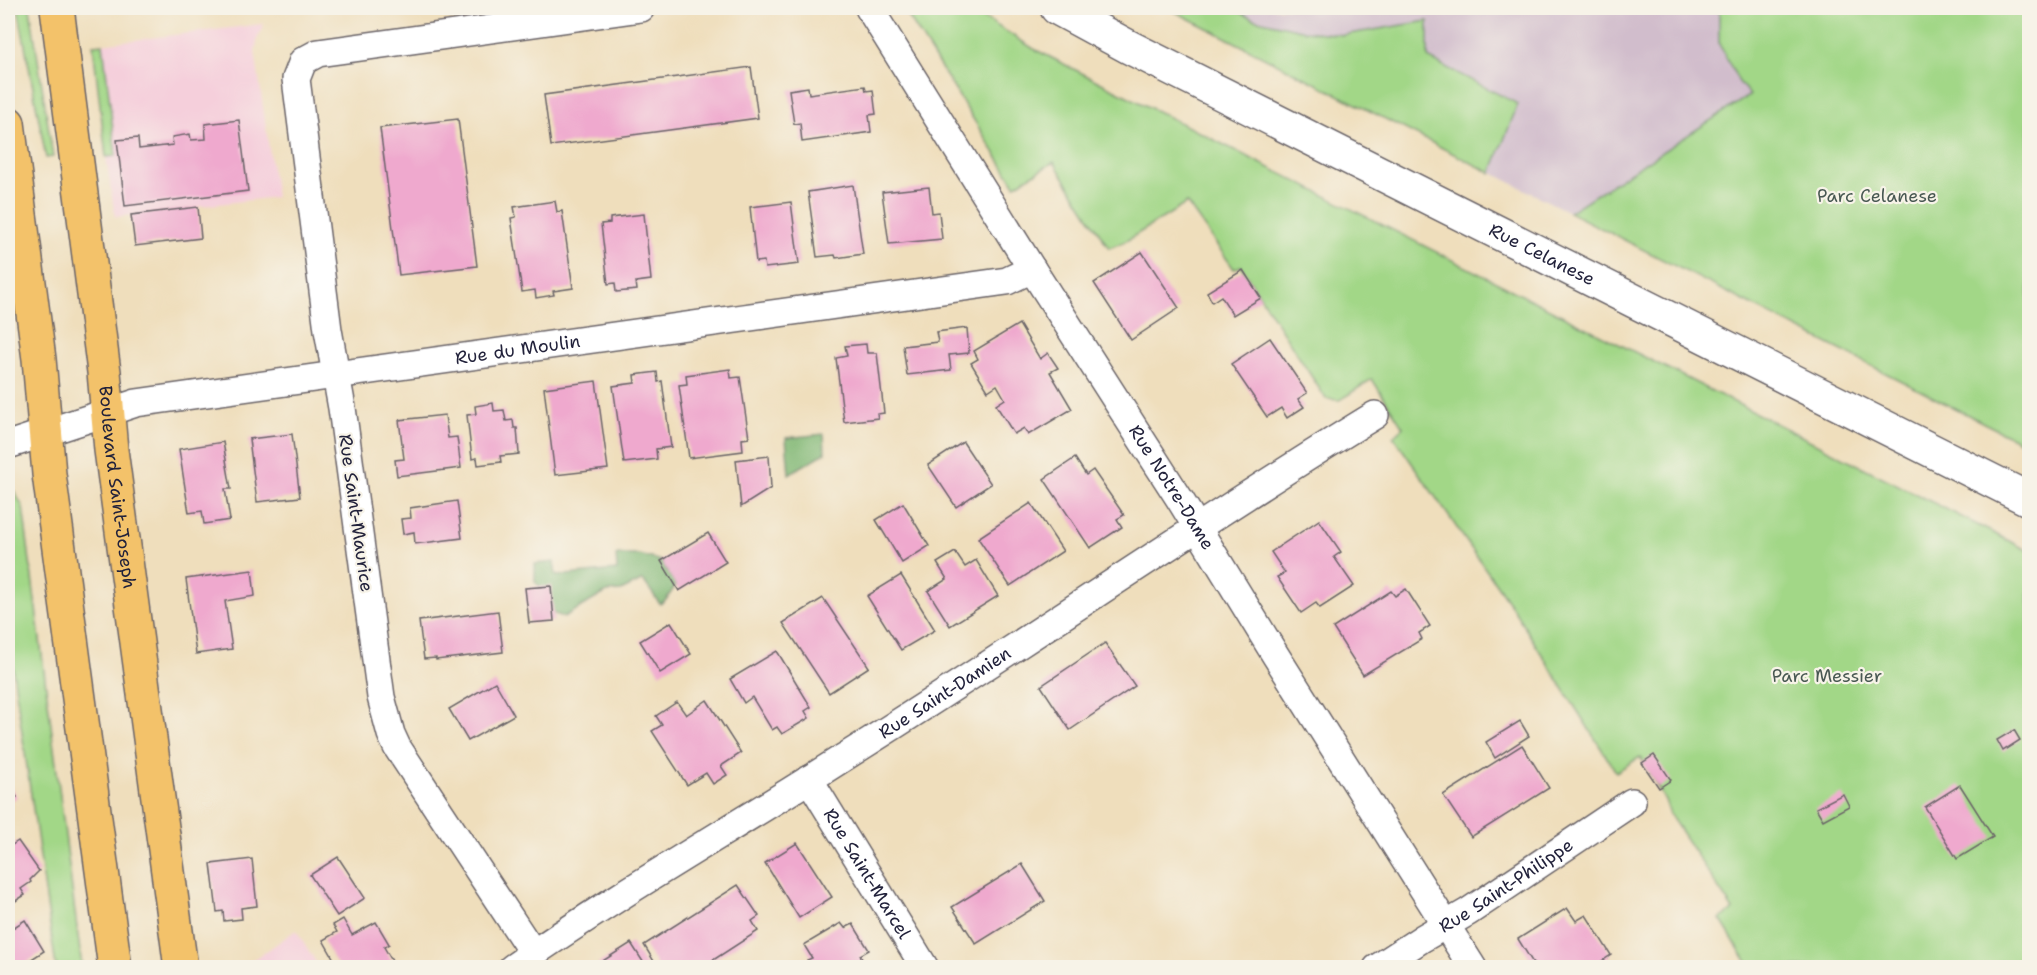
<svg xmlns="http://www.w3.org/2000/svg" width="2037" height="975" viewBox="0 0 2037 975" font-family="'Shantell Sans',sans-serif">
  <rect width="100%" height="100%" fill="#f7f3e8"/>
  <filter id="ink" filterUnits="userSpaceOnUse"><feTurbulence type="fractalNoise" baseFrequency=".0167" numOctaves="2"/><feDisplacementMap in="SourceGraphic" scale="12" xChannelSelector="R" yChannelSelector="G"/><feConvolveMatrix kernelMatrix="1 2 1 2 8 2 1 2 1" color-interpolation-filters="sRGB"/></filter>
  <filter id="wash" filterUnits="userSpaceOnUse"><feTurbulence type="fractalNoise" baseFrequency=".008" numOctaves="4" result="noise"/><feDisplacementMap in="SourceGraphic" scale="24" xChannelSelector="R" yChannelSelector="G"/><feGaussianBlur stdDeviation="1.35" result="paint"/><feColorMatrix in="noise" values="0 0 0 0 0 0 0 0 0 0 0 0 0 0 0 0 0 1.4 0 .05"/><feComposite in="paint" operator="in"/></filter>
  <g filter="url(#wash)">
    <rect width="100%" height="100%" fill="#efdebc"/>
    <g fill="#f5cfdb">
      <path d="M263 24V29L258 37 255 51 276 197 115 217 106 157 93 45Z"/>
      <path d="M296 930 319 967H241L268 950Z"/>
    </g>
    <path fill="#d1bdcc" d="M1168 8H1886L1569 212Z"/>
    <g fill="#a2d787" stroke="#627c61" stroke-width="1.5">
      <path d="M18 8H30L53 157 46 158Z"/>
      <path d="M903 8H969L1034 49 2029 551V967H1750L1720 919 1733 910 1670 815 1665 800 1640 757 1616 772 1510 604 1393 436 1403 427 1372 379 1340 400 1326 399 1243 270 1241 266 1234 269 1187 203 1126 241 1109 248 1054 162 1015 185Z"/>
      <path d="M1168 8H1231L1254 19 1305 31 1343 35 1428 21V58L1518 104 1491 173Z"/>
      <path d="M1719 8H2029V446L1569 212 1750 95 1739 82 1719 44Z"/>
      <path d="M103 44 116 156 106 157 93 45Z"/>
      <path d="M8 488 14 491 23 507 82 967H56L8 636Z"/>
    </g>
    <g fill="#81b874" stroke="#526d58" stroke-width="1.5">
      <path d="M824 434 825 453 789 474 786 438Z"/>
      <path d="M616 555H640L661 561 676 585 666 600 660 604 643 580 621 591 607 592 564 617 551 613 542 588 535 582V564L554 562 556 576 617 570Z"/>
    </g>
    <g id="blocks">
      <g fill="#efa9ce">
        <path d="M751 67 758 118 551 146 544 95Z"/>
        <path d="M865 86 866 91 873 90 875 107 876 114 869 115 871 132 802 142 800 123 794 124 789 90 808 87 809 94Z"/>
        <path d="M458 119 477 266 399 275 380 128Z"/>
        <path d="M239 120 248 191 125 206 117 140 138 138 139 149 173 145 172 137 190 134 191 140 206 139 205 124Z"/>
        <path d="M853 185 863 254 836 258 835 255 817 257 808 192Z"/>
        <path d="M929 187 932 213 939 212 942 239 889 244 882 192Z"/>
        <path d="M555 201 557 212 562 211 573 288 553 291 554 295 536 298 535 290 522 292 511 218 516 217 514 207Z"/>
        <path d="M791 202 799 264 765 268 764 261 756 262 750 207Z"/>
        <path d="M198 207 201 238 135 246 131 215Z"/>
        <path d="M644 214 651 280 636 282 637 290 616 292 615 283 608 284 601 224 610 223V218Z"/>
        <path d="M1142 252 1179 308 1131 340 1094 283Z"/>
        <path d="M1243 270 1261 298 1233 315 1221 296 1212 302 1207 292Z"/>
        <path d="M1019 324 1040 359 1048 353 1058 368 1050 372 1072 409 1028 435 1024 428 1014 434 996 405 1005 399 997 385 988 391 971 363 978 359 974 351Z"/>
        <path d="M967 328 969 353 949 355 951 370 907 375 903 346 938 342 936 332Z"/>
        <path d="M1270 338 1307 393 1298 399 1304 407 1287 418 1281 408 1267 417 1231 364Z"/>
        <path d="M866 344 867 353H877L884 413 877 414 878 418 844 422 836 358 847 356 845 346Z"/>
        <path d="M730 369 731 378 740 377 749 438 742 439 743 451 689 458 679 385 687 384 686 375Z"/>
        <path d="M657 372 658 382 662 381 671 447 656 449 657 459 624 463 613 386 635 383 634 375Z"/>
        <path d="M596 381 608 469 555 475 544 388Z"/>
        <path d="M493 403 494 411 504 410 506 421 513 420 514 428H517L519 454 500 456 501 462 478 465 477 458 472 459 467 415 476 414 475 406Z"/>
        <path d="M445 415 448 438 457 437 461 468 397 476 395 460 404 459 399 420Z"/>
        <path d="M292 434 300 497 257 502 249 439Z"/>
        <path d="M223 442 231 489H225L230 520 204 524 202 511 189 513 179 449Z"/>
        <path d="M963 442 991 484 956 507 928 465Z"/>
        <path d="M769 456 771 488 741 507 736 460Z"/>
        <path d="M1075 458 1086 475 1093 470 1124 515 1117 519 1122 527 1090 548 1044 479Z"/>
        <path d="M457 501 462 538 415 544 414 532 403 534 401 519 411 518 410 508Z"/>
        <path d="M903 503 929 546 902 563 876 520Z"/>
        <path d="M1031 503 1063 551 1010 586 978 538Z"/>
        <path d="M1319 520 1341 552 1334 557 1354 586 1320 608 1316 603 1301 613 1277 577 1285 573 1271 552Z"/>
        <path d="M708 533 726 562 679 591 661 561Z"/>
        <path d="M955 552 965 567 976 560 998 596 950 626 928 591 947 579 937 563Z"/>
        <path d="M252 570 255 596 225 601 232 649 196 654 186 579Z"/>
        <path d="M901 575 935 630 901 650 867 596Z"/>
        <path d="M551 586 554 621 529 623 525 588Z"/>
        <path d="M1406 589 1430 626 1419 633 1422 639 1363 675 1333 628 1391 591 1395 596Z"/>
        <path d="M823 598 869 667 829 693 783 623Z"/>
        <path d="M498 611 503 652 436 660V658L424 659 419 621Z"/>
        <path d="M671 622 691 654 660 673 640 641Z"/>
        <path d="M1105 643 1135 686 1070 730 1041 686Z"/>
        <path d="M777 651 811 707 805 711 809 718 782 734 777 727 772 730 752 697 744 703 730 679Z"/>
        <path d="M495 682 514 715 468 741 449 709Z"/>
        <path d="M707 700 741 753 721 766 727 775 713 784 706 773 687 785 652 731 662 725 656 716 677 702 686 715Z"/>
        <path d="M1520 721 1529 736 1495 758 1486 742Z"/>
        <path d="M2014 730 2020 740 2003 751 1997 740Z"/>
        <path d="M1522 745 1549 788 1471 837 1443 795Z"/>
        <path d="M1654 755 1671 780 1659 788 1642 763Z"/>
        <path d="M8 783 17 797 8 803Z"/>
        <path d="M1960 785 1993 837 1957 859 1925 807Z"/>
        <path d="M1843 794 1849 806 1823 820 1816 808Z"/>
        <path d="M18 841 39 871 30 880 31 882 21 889 25 895 9 905 8 902V845L10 843 12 845Z"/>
        <path d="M797 843 832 897 799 918 765 863Z"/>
        <path d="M338 857 365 898 337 916 310 875Z"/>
        <path d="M252 859 257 906 241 908 242 919 224 921 223 911 217 912 211 864Z"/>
        <path d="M1022 864 1045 901 976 944 952 907Z"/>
        <path d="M738 885 759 916 752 921 758 931 701 968H658L644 945Z"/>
        <path d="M1567 908 1576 921 1586 915 1611 955 1602 961 1607 968H1536L1518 939Z"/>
        <path d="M343 919 352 935 376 922 389 944 384 947 396 968H339L323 940 337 932 333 925Z"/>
        <path d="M25 920 44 951 18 968H8V931Z"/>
        <path d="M841 923 845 928 853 924 869 950 860 955 867 968H812L807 960 812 958 804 945Z"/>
        <path d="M631 943 647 968H601L598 964Z"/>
      </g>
    </g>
  </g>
  <g filter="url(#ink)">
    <use href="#blocks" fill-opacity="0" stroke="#6a6468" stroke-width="1.5"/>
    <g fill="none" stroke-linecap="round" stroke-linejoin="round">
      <defs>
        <g id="minor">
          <path id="s1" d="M869 8 1032 269 1179 498 1276 656 1473 968"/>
          <path id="s2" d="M8 445 136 403 1007 281 1032 269"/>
          <path id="s3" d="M809 779 925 968"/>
          <path d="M533 953 397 747 391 734 381 697 342 408 328 330 296 79 303 61 318 53 641 8"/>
          <path id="s4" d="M512 968C618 894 730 830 838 761 1019 648 1193 526 1375 415"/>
          <path id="s5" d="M1377 968 1423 938 1468 912 1632 802"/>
        </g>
        <g id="tertiary">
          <path id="s6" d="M1057 8 1129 47 2030 500"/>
        </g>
        <g id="primary">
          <path id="s7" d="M57 8 104 372 111 450 181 968"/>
          <path d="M8 123 39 359 49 474 115 968"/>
        </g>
      </defs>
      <use href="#minor" stroke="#6a6468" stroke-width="30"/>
      <use href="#tertiary" stroke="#6a6468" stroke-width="36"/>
      <use href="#primary" stroke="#6a6468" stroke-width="36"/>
      <use href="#minor" stroke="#fff" stroke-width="27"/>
      <use href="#tertiary" stroke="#fff" stroke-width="33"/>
      <use href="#primary" stroke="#f3c26a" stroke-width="33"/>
    </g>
  </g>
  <g text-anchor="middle" stroke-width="4.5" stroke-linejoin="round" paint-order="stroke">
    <g font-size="18" fill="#485852" stroke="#f7f3e8">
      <text x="1877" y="202">Parc Celanese</text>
      <text x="1827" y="682">Parc Messier</text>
    </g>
    <g font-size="18" fill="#22223b" stroke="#f7f3e8">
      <text dy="6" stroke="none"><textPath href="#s6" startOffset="544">Rue Celanese</textPath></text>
      <text dy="6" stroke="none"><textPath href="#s2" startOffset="520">Rue du Moulin</textPath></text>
      <text dy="6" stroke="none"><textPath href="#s7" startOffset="483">Boulevard Saint-Joseph</textPath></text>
      <text dy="6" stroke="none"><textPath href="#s1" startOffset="567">Rue Notre-Dame</textPath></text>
      <text transform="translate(356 513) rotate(82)" y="6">Rue Saint-Maurice</text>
      <text dy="6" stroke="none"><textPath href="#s4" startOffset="513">Rue Saint-Damien</textPath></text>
      <text dy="6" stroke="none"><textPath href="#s3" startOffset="111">Rue Saint-Marcel</textPath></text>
      <text dy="6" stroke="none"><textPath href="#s5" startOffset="153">Rue Saint-Philippe</textPath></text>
    </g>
  </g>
  <rect width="2037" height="975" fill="none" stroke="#f7f3e8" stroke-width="30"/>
</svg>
